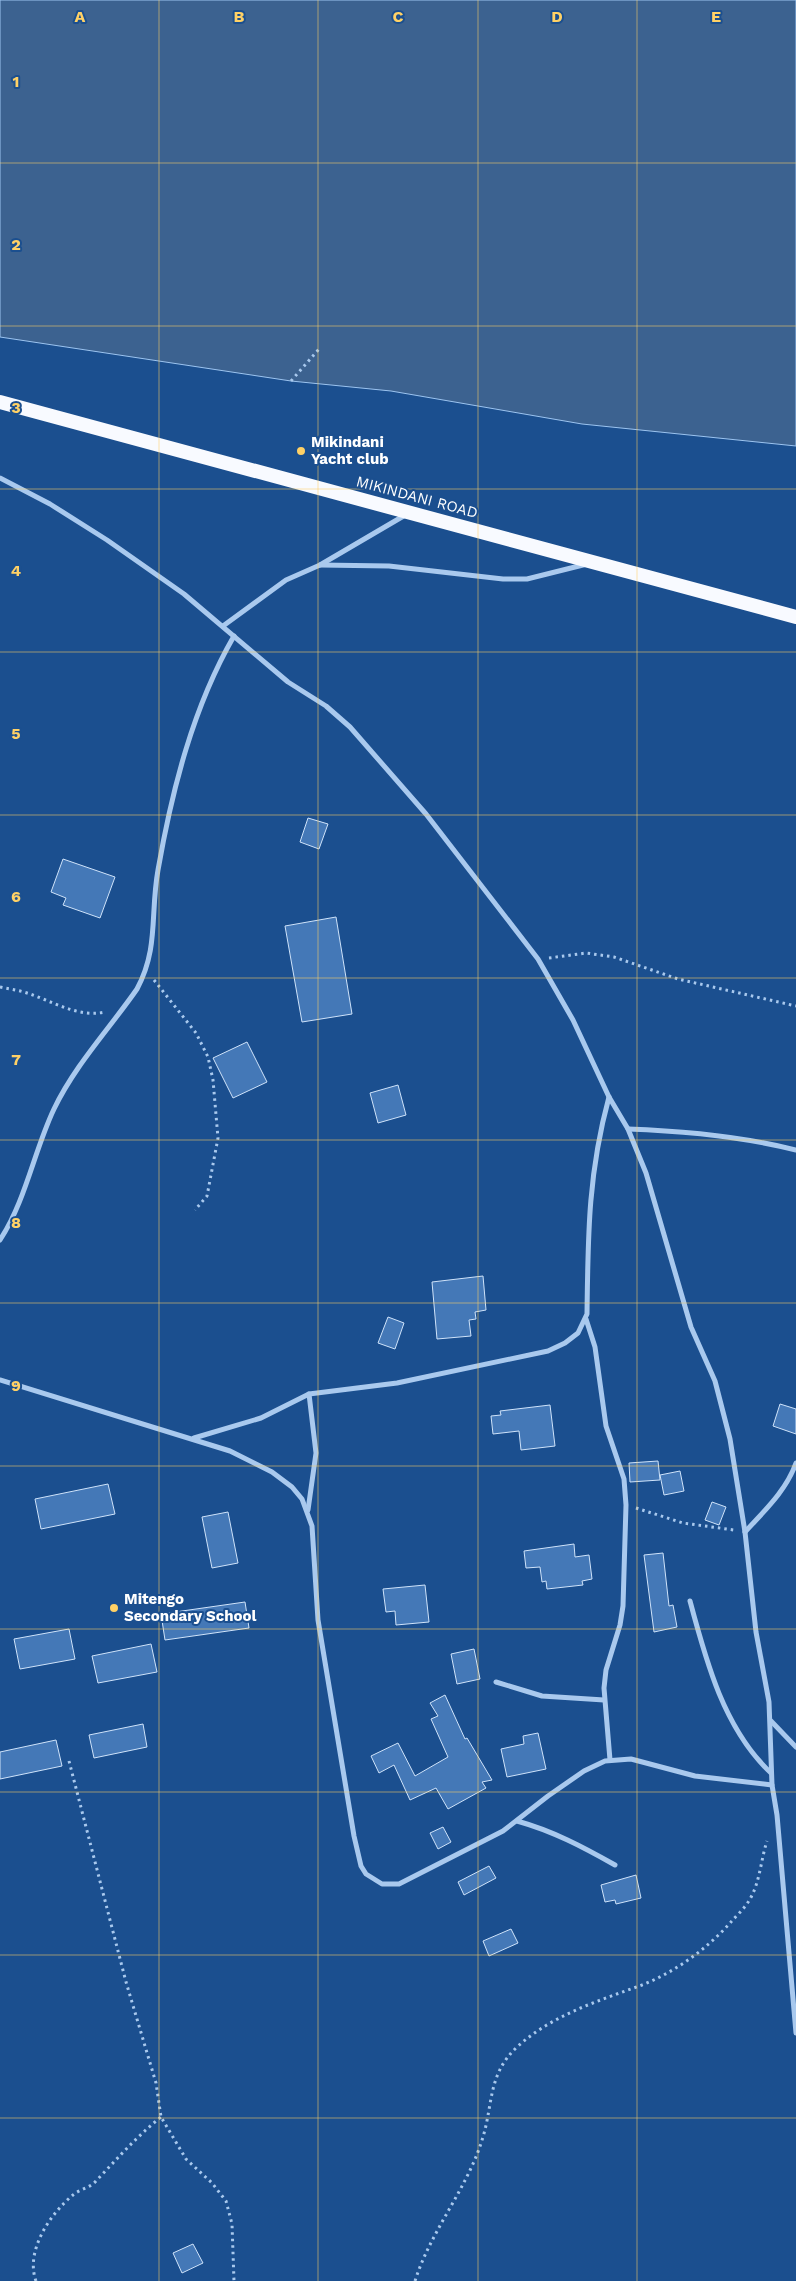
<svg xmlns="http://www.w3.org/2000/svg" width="796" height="2281" viewBox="0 0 796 2281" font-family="'Work Sans',sans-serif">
  <rect width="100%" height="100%" fill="#1b4f8f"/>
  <path fill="#3c6290" stroke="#9cc4f0" d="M0 0H796V446L582 424 391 391 291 381 0 337Z"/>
  <g fill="#4478b7" stroke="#cfe3fa">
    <path d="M308 818 328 824 319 849 300 842Z"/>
    <path d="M63 859 115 877 100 918 63 905 66 898 51 892Z"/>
    <path d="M336 917 352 1014 302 1022 285 926Z"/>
    <path d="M247 1042 267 1082 233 1098 213 1058Z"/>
    <path d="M398 1085 406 1115 378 1123 370 1093Z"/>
    <path d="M483 1276 486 1310 475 1312 476 1319 469 1320 471 1336 437 1339 432 1282Z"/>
    <path d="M388 1317 404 1323 395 1349 378 1343Z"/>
    <path d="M780 1404 796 1409V1434L773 1426Z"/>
    <path d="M550 1405 555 1446 521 1450 519 1431 493 1434 491 1416 501 1415 500 1411Z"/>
    <path d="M658 1461 660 1480 630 1482 629 1463Z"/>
    <path d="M680 1471 684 1491 664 1495 660 1475Z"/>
    <path d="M108 1484 115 1514 41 1529 35 1499Z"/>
    <path d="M712 1502 726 1507 719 1525 705 1520Z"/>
    <path d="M228 1512 238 1563 212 1568 202 1517Z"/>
    <path d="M574 1544 575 1557 589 1555 592 1579 582 1581 583 1585 547 1589 546 1581 542 1582 540 1567 526 1568 524 1551Z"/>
    <path d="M663 1553 669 1606 673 1605 677 1627 654 1632 644 1555Z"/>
    <path d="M425 1585 429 1622 396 1625 395 1611 386 1612 383 1589Z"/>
    <path d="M245 1602 249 1628 165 1640 161 1614Z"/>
    <path d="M69 1629 75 1659 20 1669 14 1639Z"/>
    <path d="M151 1644 157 1672 98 1683 92 1656Z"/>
    <path d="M474 1649 480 1679 457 1684 451 1654Z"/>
    <path d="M445 1695 465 1739 467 1738 492 1780 482 1782 486 1788 448 1809 436 1788 410 1800 394 1765 379 1773 371 1756 398 1743 415 1776 448 1757 431 1719 438 1716 430 1703Z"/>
    <path d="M143 1724 147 1747 94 1758 89 1735Z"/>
    <path d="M538 1733 546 1769 507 1777 501 1749 524 1744 523 1736Z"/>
    <path d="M56 1740 62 1766 0 1779V1752Z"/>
    <path d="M443 1827 451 1842 438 1849 430 1833Z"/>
    <path d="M489 1866 496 1878 464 1895 458 1882Z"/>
    <path d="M636 1875 641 1898 616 1904 615 1900 605 1902 601 1885Z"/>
    <path d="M511 1929 518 1943 489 1956 483 1941Z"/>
    <path d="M193 2244 203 2263 182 2273 173 2253Z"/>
  </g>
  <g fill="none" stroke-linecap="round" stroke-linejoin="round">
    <g stroke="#a9c9ee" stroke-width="3" stroke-dasharray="2.5 4" stroke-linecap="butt">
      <path d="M291 381 319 349"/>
      <path d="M549 958 586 953 614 957 678 979 796 1006"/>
      <path d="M154 980 196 1033 208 1057 213 1080 218 1138 207 1196 195 1210"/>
      <path d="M0 987C9 989 18 990 27 993 52 1001 78 1018 105 1012"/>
      <path d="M636 1508 683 1523 734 1530"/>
      <path d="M69 1761 126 1982 156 2083 161 2117 186 2159 212 2183 226 2201 232 2224 234 2281"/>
      <path d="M36 2281C25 2251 50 2214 73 2195 80 2189 90 2188 96 2181 117 2159 136 2137 161 2117"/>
      <path d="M415 2281C431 2230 468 2188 483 2137 493 2104 488 2074 517 2047 552 2015 598 2001 642 1985 675 1972 707 1949 731 1922 737 1915 745 1908 750 1899 760 1882 761 1859 767 1841"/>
    </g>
    <g stroke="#a9c9ee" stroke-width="5">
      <path d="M0 478 50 504 107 540 184 594 288 682 326 706 350 727 426 814 538 959 573 1020 609 1097 628 1129 646 1173 691 1327 715 1381 730 1439 745 1532 756 1632 769 1702 772 1785 777 1815 796 2033"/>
      <path d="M320 565 389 566 503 579H527L587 564"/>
      <path d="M223 626 286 580 320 565 407 514"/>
      <path d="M628 1129C685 1131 740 1136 796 1150"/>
      <path d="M0 1240C26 1200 34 1151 54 1109 75 1065 110 1028 137 989 159 948 150 914 158 870 172 790 193 707 234 636"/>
      <path d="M586 1319 595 1347 606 1426 624 1479 626 1505 623 1606 620 1625 606 1670 604 1688 610 1760"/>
      <path d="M0 1380 230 1451 272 1472 292 1487 302 1499 312 1526 318 1620 354 1836 361 1866 366 1874 382 1884H399L503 1831 548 1796 584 1771 605 1761 631 1759 695 1776 772 1785"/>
      <path d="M194 1438 261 1418 309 1394 397 1383 548 1351 565 1343 578 1333 587 1314C588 1236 588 1174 609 1097"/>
      <path d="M308 1510 316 1453 309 1394"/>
      <path d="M745 1532C764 1511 786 1491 796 1463"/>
      <path d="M690 1601C706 1661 724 1729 771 1773"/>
      <path d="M496 1682 542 1696 604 1700"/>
      <path d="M771 1721 796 1747"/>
      <path d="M517 1821C553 1831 583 1847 615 1865"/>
    </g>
    <path stroke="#f8faff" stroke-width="14" d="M0 402 796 617"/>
  </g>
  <path fill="none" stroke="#ffd166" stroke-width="1" stroke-opacity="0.55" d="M159 0V2281M318 0V2281M478 0V2281M637 0V2281M0 163H796M0 326H796M0 489H796M0 652H796M0 815H796M0 978H796M0 1140H796M0 1303H796M0 1466H796M0 1629H796M0 1792H796M0 1955H796M0 2118H796"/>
  <g fill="#ffd166" stroke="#1b4f8f" stroke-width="2">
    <circle cx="301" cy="451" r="5"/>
    <circle cx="114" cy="1608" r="5"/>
  </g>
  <g text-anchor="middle" stroke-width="4" stroke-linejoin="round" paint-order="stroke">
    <g font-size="15" font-weight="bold" fill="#fff" stroke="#1b4f8f" text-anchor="start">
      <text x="311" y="447">Mikindani<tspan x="311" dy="17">Yacht club</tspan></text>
      <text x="124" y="1604">Mitengo<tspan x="124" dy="17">Secondary School</tspan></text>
    </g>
    <g font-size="15" fill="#fff" stroke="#1b4f8f">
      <text transform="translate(417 497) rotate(15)" y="5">MIKINDANI ROAD</text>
    </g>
  </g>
  <g font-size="16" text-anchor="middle" font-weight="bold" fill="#ffd166" stroke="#1b4f8f" stroke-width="4" stroke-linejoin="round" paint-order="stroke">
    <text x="80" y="22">A</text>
    <text x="239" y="22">B</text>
    <text x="398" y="22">C</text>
    <text x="557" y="22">D</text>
    <text x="716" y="22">E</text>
    <text x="16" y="87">1</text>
    <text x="16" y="250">2</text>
    <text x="16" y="413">3</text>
    <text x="16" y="576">4</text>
    <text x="16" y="739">5</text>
    <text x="16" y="902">6</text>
    <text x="16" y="1065">7</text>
    <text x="16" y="1228">8</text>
    <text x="16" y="1391">9</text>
  </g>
</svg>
